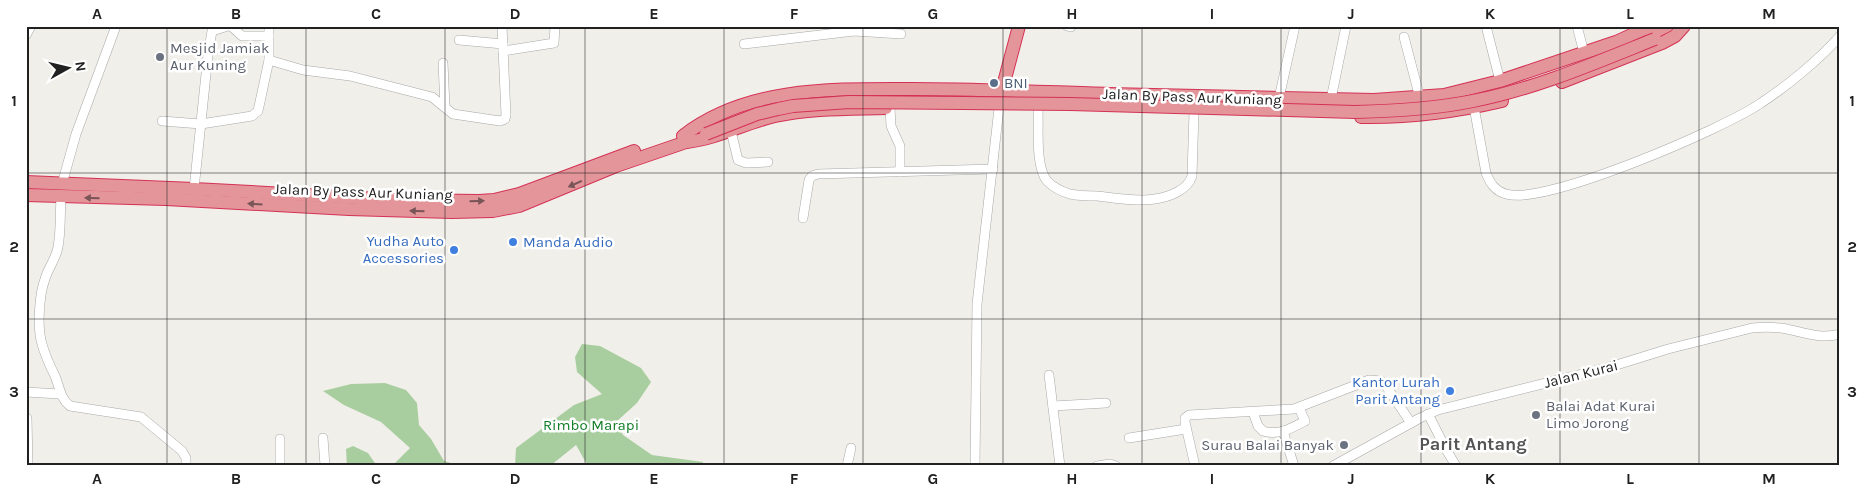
<svg xmlns="http://www.w3.org/2000/svg" width="1866" height="492" viewBox="0 0 1866 492" font-family="Karla,sans-serif">
  <rect width="100%" height="100%" fill="#f1efe9"/>
  <g fill="#a8ce9f">
    <path d="M582 344 600 346 641 368 651 382 637 403 616 422 623 435 652 455 703 462 701 466H588L576 445 550 466H515L516 448 574 405 602 394 577 372 575 357Z"/>
    <path d="M385 383 406 390 417 403 419 425 431 439 444 461 461 466H385L394 464 410 448 381 422 344 405 323 391 351 384Z"/>
    <path d="M353 446 368 453 377 466H347L346 449Z"/>
  </g>
  <g fill="none" stroke-linecap="round" stroke-linejoin="round">
    <defs>
      <g id="minor">
        <path d="M231 26 242 36H269"/>
        <path d="M1067 26 1071 27"/>
        <path d="M1486 26 1500 81"/>
        <path d="M1577 26 1584 53"/>
        <path d="M26 35 31 26"/>
        <path d="M1404 37 1420 98"/>
        <path d="M459 40 503 44"/>
        <path d="M744 44 854 31 901 34"/>
        <path d="M503 51 554 43 555 26"/>
        <path d="M269 60 303 70 350 76 432 97 453 114 500 121 505 119 506 115 502 26"/>
        <path d="M443 63 445 107"/>
        <path d="M1279 98 1295 26"/>
        <path d="M1331 99 1346 26"/>
        <path d="M1474 107 1486 173C1490 183 1495 191 1506 194 1545 206 1725 128 1761 103 1787 86 1820 59 1840 36"/>
        <path d="M890 108 891 126 900 146V172"/>
        <path d="M1038 109C1039 128 1035 166 1047 181 1053 187 1063 192 1070 194 1079 196 1089 196 1097 196 1116 198 1136 202 1155 199 1169 197 1188 190 1192 176L1194 112"/>
        <path d="M162 121 201 124 252 116 258 111 269 60V26"/>
        <path d="M731 131 738 160 746 163 768 162"/>
        <path d="M62 184 76 134 116 26"/>
        <path d="M194 189 208 55 212 31 228 26"/>
        <path d="M61 197C60 213 61 231 58 247 56 259 48 268 45 279 39 295 37 328 42 344 45 355 50 366 55 376 60 388 60 398 70 406L141 417 182 451 186 458V466"/>
        <path d="M803 218 809 180 812 176 818 174 993 169"/>
        <path d="M1049 375 1060 466"/>
        <path d="M26 392 60 394"/>
        <path d="M1053 406 1106 403"/>
        <path d="M1253 412 1258 426 1263 431C1278 436 1292 428 1305 421L1299 408"/>
        <path d="M1428 414 1447 451 1456 466"/>
        <path d="M27 418 28 466"/>
        <path d="M1283 431 1294 466"/>
        <path d="M323 438 325 466"/>
        <path d="M1129 438 1186 429"/>
        <path d="M280 439V466"/>
        <path d="M847 466 851 448"/>
        <path d="M975 466 977 304 999 108"/>
        <path d="M1097 466 1110 464 1116 466"/>
        <path d="M1195 466 1185 422V418L1189 415 1294 409 1369 380 1381 381 1386 386 1411 423"/>
        <path d="M1333 466 1420 418 1438 410 1610 367 1668 349 1752 328C1762 327 1771 327 1781 328 1801 331 1819 340 1840 334"/>
      </g>
      <g id="highway">
        <path d="M1651 34 1667 26"/>
        <path d="M1562 82 1662 43 1675 36 1684 26"/>
        <path d="M1002 90 1019 26"/>
        <path d="M1361 117C1409 118 1455 112 1502 101"/>
        <path d="M683 136C747 86 835 89 912 89 978 89 1043 92 1109 94 1197 96 1286 98 1374 100L1444 95 1500 81 1616 42 1651 26"/>
        <path d="M686 142C717 139 744 123 775 116 811 108 849 109 886 108"/>
        <path d="M26 182 194 189 397 200 479 201 494 200 519 194 634 151"/>
        <path d="M26 195 166 199 349 209 452 212 493 211 519 206 616 166 692 140"/>
      </g>
    </defs>
    <use href="#minor" stroke="#a8a8a8" stroke-width="10"/>
    <use href="#highway" stroke="#d43155" stroke-width="14"/>
    <use href="#minor" stroke="#fff" stroke-width="9"/>
    <use href="#highway" stroke="#e4959a" stroke-width="12"/>
    <defs>
      <path id="highway-bridge" d="M706 134 757 114 778 109 793 106 849 102 1070 104 1355 112C1394 111 1434 109 1473 101 1535 89 1595 63 1655 39"/>
    </defs>
    <use href="#highway-bridge" stroke="#d43155" stroke-width="14" stroke-linecap="butt"/>
    <use href="#highway-bridge" stroke="#e4959a" stroke-width="12"/>
  </g>
  <defs><path id="oneway-solid" d="M-6-.8H1V-3.2L6.5 0L1 3.2V.8H-6Z" transform="scale(1.25)"/></defs>
  <g fill="#795557">
    <use href="#oneway-solid" transform="translate(575 184) rotate(156)"/>
    <use href="#oneway-solid" transform="translate(92 198) rotate(-178)"/>
    <use href="#oneway-solid" transform="translate(477 201) rotate(-2)"/>
    <use href="#oneway-solid" transform="translate(255 204) rotate(-177)"/>
    <use href="#oneway-solid" transform="translate(417 211) rotate(-178)"/>
  </g>
  <path fill="none" stroke="#212121" stroke-width="1" stroke-opacity="0.55" d="M167 26V466M306 26V466M445 26V466M585 26V466M724 26V466M863 26V466M1003 26V466M1142 26V466M1281 26V466M1421 26V466M1560 26V466M1699 26V466M26 173H1840M26 319H1840"/>
  <g fill="#6b7280" stroke="#fff" stroke-width="2">
    <circle cx="160" cy="57" r="5"/>
    <circle cx="1536" cy="415" r="5"/>
    <circle cx="1344" cy="445" r="5"/>
  </g>
  <circle fill="#5c6f8a" stroke="#fff" stroke-width="2" cx="994" cy="83" r="5"/>
  <g fill="#3f7fe0" stroke="#fff" stroke-width="2">
    <circle cx="513" cy="242" r="5"/>
    <circle cx="454" cy="250" r="5"/>
    <circle cx="1450" cy="391" r="5"/>
  </g>
  <g text-anchor="middle" stroke-width="5" stroke-linejoin="round" paint-order="stroke">
    <g font-size="15" fill="#5b616d" stroke="#fff" text-anchor="start">
      <text x="170" y="53">Mesjid Jamiak<tspan x="170" dy="17">Aur Kuning</tspan></text>
      <text x="1546" y="411">Balai Adat Kurai<tspan x="1546" dy="17">Limo Jorong</tspan></text>
      <text x="1334" y="450" text-anchor="end">Surau Balai Banyak</text>
    </g>
    <g font-size="15" fill="#4e5e75" stroke="#fff" text-anchor="start">
      <text x="1004" y="88">BNI</text>
    </g>
    <g font-size="15" fill="#212121" stroke="#fff">
      <text transform="translate(1192 97) rotate(2)" y="5">Jalan By Pass Aur Kuniang</text>
      <text transform="translate(363 192) rotate(2)" y="5">Jalan By Pass Aur Kuniang</text>
      <text transform="translate(1581 374) rotate(-14)" y="5">Jalan Kurai</text>
    </g>
    <g font-size="15" fill="#366cbe" stroke="#fff" text-anchor="end">
      <text x="444" y="246">Yudha Auto<tspan x="444" dy="17">Accessories</tspan></text>
      <text x="523" y="247" text-anchor="start">Manda Audio</text>
      <text x="1440" y="387">Kantor Lurah<tspan x="1440" dy="17">Parit Antang</tspan></text>
    </g>
    <g font-size="15" fill="#117e27" stroke="#fff">
      <text x="591" y="430">Rimbo Marapi</text>
    </g>
    <g font-size="18" font-weight="bold" fill="#545454" stroke="#fff">
      <text x="1473" y="450">Parit Antang</text>
    </g>
  </g>
  <rect width="1866" height="492" fill="none" stroke="#ffffff" stroke-width="55"/>
  <g transform="translate(68 68) rotate(82)" stroke="#ffffff" stroke-width="4" paint-order="stroke">
  <path d="M0-4L9 19L0 12L-9 19Z" fill="#212121"/>
  <text y="-8" font-size="14" font-weight="bold" text-anchor="middle" fill="#212121">N</text>
  </g>
  <rect x="28" y="28" width="1810" height="436" fill="none" stroke="#212121" stroke-width="2"/>
  <g font-size="16" text-anchor="middle" font-weight="bold" fill="#212121">
    <text x="97" y="19">A</text>
    <text x="236" y="19">B</text>
    <text x="376" y="19">C</text>
    <text x="515" y="19">D</text>
    <text x="654" y="19">E</text>
    <text x="794" y="19">F</text>
    <text x="933" y="19">G</text>
    <text x="1072" y="19">H</text>
    <text x="1212" y="19">I</text>
    <text x="1351" y="19">J</text>
    <text x="1490" y="19">K</text>
    <text x="1630" y="19">L</text>
    <text x="1769" y="19">M</text>
    <text x="14" y="106">1</text>
    <text x="1852" y="106">1</text>
    <text x="14" y="252">2</text>
    <text x="1852" y="252">2</text>
    <text x="14" y="397">3</text>
    <text x="1852" y="397">3</text>
    <text x="97" y="484">A</text>
    <text x="236" y="484">B</text>
    <text x="376" y="484">C</text>
    <text x="515" y="484">D</text>
    <text x="654" y="484">E</text>
    <text x="794" y="484">F</text>
    <text x="933" y="484">G</text>
    <text x="1072" y="484">H</text>
    <text x="1212" y="484">I</text>
    <text x="1351" y="484">J</text>
    <text x="1490" y="484">K</text>
    <text x="1630" y="484">L</text>
    <text x="1769" y="484">M</text>
  </g>
</svg>
